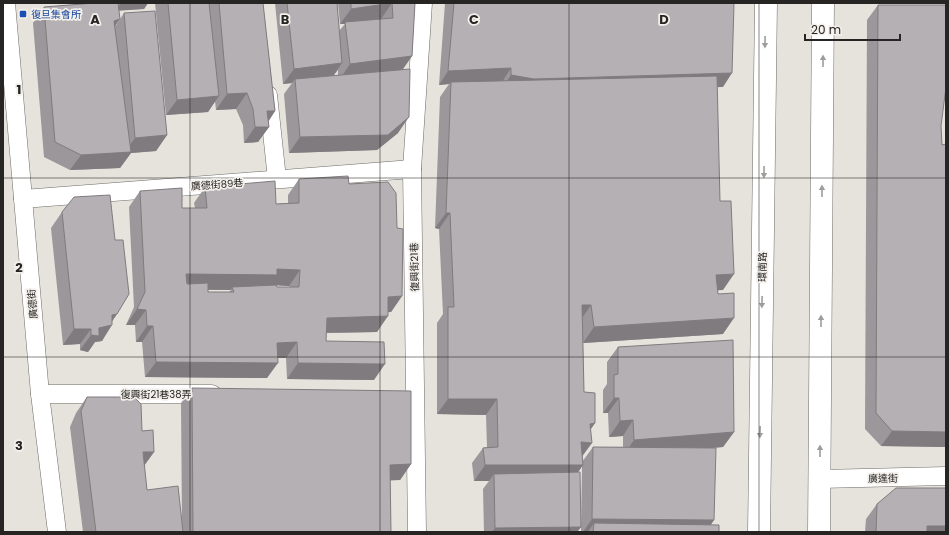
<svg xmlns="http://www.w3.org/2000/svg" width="949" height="535" viewBox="0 0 949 535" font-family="Poppins,'Noto Sans TC',sans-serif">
  <rect width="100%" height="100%" fill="#e6e3dd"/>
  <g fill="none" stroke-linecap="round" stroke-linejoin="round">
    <defs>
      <g id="service">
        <path d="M6 3 40 394 57 532"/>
        <path d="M268 95 277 179"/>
        <path d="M23 199 412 169"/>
        <path d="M40 394H212"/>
        <path d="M820 479 946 476"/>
        <path d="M417 532 412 169 423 3"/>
      </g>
      <g id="primary">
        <path d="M759 532 766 3"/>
        <path d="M819 532 823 3"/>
      </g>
    </defs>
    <use href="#service" stroke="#6e6c67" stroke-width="19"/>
    <use href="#primary" stroke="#6e6c67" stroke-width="23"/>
    <use href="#service" stroke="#fff" stroke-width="18"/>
    <use href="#primary" stroke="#fff" stroke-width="22"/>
  </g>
  <g fill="#9c979b" fill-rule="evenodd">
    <path d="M95 3H148L144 9 119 10 115 27 124 13 167 135 156 151 131 153 120 168 70 170 44 157 33 23 44 7Z"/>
    <path d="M155 3H263L275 111 268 121 269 127 258 142 244 143 243 125 236 109 216 110 215 101 208 112 166 115Z"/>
    <path d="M275 3H337L339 31 345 24H340L338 3H415L412 56 402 70 398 133 377 150 289 153 284 94 292 83 283 84ZM338 70V75H334Z"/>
    <path d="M445 3H734L723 87H717L720 201 723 290H717L723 334 583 343 584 392 595 423 590 430 582 457V462L593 447H623V436L609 437 608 413H603V390L607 384V362L618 347 734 432 723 447 709 448 714 520 710 525 719 532H581L582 466 578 472 581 527 577 532H484L483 489 489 481H474L472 463 483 448 487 447 486 415 437 414V323L443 314 439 229 435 228 440 97 449 84 439 85Z"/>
    <path d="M878 5 941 126 942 145 946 447 881 446 865 429 867 20Z"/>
    <path d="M299 179 349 184 397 228 402 296 391 312H388L377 332 326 333V341L374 380 287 379 286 358H278L267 378 145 377 142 342H136L135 325H126L134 307 129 207 140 191 182 208H195L194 203 205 187 276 204 288 203V195ZM276 285 289 286V287H277ZM208 290H231L229 292H208Z"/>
    <path d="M62 212 117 314 112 321 102 341 95 342 88 352 80 350V344L63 345 51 228Z"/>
    <path d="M192 388 411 464 400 480H390L391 532H83L70 427 76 413 87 397 142 431 154 452 144 466 147 490 182 524 181 403Z"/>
    <path d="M877 504 946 532H865L866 519Z"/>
  </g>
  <g fill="#7f7b7e">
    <path d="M121 3H148L144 9 115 11Z"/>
    <path d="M392 3 381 19 346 23 345 22V24H340L351 9Z"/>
    <path d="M120 19 109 35 114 21Z"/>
    <path d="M412 56 401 72 339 80 350 64Z"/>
    <path d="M342 63 331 79H295L292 83 283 84 294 69Z"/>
    <path d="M511 68 502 82H451L449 84 439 85 448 71Z"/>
    <path d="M732 73 723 87 525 92 502 88 511 75Z"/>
    <path d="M247 93 236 109 216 110 227 94Z"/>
    <path d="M219 96 208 112 166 115 177 100Z"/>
    <path d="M267 111H275L265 127Z"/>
    <path d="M409 117 398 133 377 150 289 153 300 137Z"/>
    <path d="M255 127H269L258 142 244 143Z"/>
    <path d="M167 135 156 151 131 153 120 168 70 170 81 155 125 152 135 138Z"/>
    <path d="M446 213H450L439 229 435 228Z"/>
    <path d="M277 269 300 270 289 286 270 285 232 287 231 290 175 289 186 274Z"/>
    <path d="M734 274 723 290 705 291 716 275Z"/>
    <path d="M402 296 391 312 377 313 388 297Z"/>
    <path d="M582 305H591L580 321Z"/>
    <path d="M137 309 146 310 135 325H126Z"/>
    <path d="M117 314 109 326 112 325 102 341 95 342 88 352 80 350 91 335 112 315Z"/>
    <path d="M388 316 377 332 316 333 327 318Z"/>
    <path d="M734 318 723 334 583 343 594 327Z"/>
    <path d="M147 326H153L142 342H136Z"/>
    <path d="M74 329H91L80 344 63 345Z"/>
    <path d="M297 342 286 358H266L277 343Z"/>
    <path d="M156 362 278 363 267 378 145 377Z"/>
    <path d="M298 363 385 364 374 380 287 379Z"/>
    <path d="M614 398H619L608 413H603Z"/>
    <path d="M448 399H497L486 415 437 414Z"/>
    <path d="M633 420 623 436 609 437 620 421Z"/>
    <path d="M595 423 584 439 590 424Z"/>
    <path d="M892 431 946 432V447L881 446Z"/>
    <path d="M734 432 723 447 623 456 634 440Z"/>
    <path d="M581 442 592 443 581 458Z"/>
    <path d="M143 452H154L143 467Z"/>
    <path d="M411 464 400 480 379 481 390 465Z"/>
    <path d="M485 465H583L572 481 494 474 489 481H474Z"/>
    <path d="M592 519 714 520 706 532 594 523 588 532H583Z"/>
    <path d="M927 526H946V532H922Z"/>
    <path d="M581 527 577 532H492L495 528Z"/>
  </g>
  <g fill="#b5b0b4" stroke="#7f7b7e" fill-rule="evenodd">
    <path d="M95 3H118L120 19 114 21 131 152 81 155 55 142 44 7Z"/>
    <path d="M168 3H209L219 96 177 100Z"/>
    <path d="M219 3H263L275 111H267L269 127H255L253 109 247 93 227 94Z"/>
    <path d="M287 3H337L342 63 294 69Z"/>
    <path d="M351 3H392L351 9Z"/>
    <path d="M392 3H415L412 56 350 64 345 22 393 18Z"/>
    <path d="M454 3H734L732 73 534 79 511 75V68L448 71Z"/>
    <path d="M878 5H946V87L941 126 942 145 946 144V432L892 431 876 413Z"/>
    <path d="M155 11 167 135 135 138 124 13Z"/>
    <path d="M410 69 409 117 388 135 300 137 295 79Z"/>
    <path d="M717 76 720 201H731L734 274 716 275 718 294 734 293V318L594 327 591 305H582L584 392 595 393V423L590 424 592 443 581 442 583 465H485L483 448 498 447 497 399H448V307H454L450 213H446L451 82Z"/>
    <path d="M348 176 349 184 388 182 396 193 397 228 403 229 402 296 388 297V316L327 318 326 341 384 342 385 364 298 363 297 342 277 343 278 363 156 362 153 326H147L146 310 137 309 145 292 140 191 182 188V208H207L205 187 275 181 276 204 299 203V179ZM277 269 300 270 299 287H277L276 285 232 287 234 292H208V283L187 284 186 274 277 275Z"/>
    <path d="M110 195 115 240H123L129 294 117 314 112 315V325L99 328V336L91 335V329H74L62 212 74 197Z"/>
    <path d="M733 340 734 432 634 440 633 420 620 421 619 398H614V375L618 374V347Z"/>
    <path d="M192 388 411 391V464L390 465 391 532H193Z"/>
    <path d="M87 397H134L141 404 142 431 153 430 154 452H143L147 490 178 486 183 532H96L81 411Z"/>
    <path d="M593 447 716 448 714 520 592 519Z"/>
    <path d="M580 472 581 527 495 528 494 474Z"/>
    <path d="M896 488H946V526H927V532H876L877 504Z"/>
    <path d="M594 523 719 525V532H593Z"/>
  </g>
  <defs><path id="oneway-solid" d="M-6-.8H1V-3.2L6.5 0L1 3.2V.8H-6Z"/></defs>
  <g fill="#9d9d9c">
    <use href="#oneway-solid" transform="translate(765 42) rotate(91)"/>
    <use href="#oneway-solid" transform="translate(823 61) rotate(-90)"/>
    <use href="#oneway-solid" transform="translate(764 172) rotate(91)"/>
    <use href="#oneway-solid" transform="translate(822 191) rotate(-90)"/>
    <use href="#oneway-solid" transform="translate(762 302) rotate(91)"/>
    <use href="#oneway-solid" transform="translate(821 321) rotate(-90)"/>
    <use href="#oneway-solid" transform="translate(760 432) rotate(91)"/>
    <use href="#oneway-solid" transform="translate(820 451) rotate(-90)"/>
  </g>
  <path fill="none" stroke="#262523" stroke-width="1" stroke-opacity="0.55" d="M190 3V532M380 3V532M569 3V532M759 3V532M3 178H946M3 357H946"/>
  <rect fill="#1a4fb4" stroke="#f3f0eb" stroke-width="1.5" x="19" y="10" width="8" height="8" rx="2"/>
  <g text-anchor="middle" stroke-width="3.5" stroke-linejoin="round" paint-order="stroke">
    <g font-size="10" fill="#164399" stroke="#f3f0eb" text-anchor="start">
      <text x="31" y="18">復旦集會所</text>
    </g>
    <g font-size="10" fill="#262523" stroke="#f3f0eb">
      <text transform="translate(217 184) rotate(-4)" y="4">廣德街89巷</text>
      <text transform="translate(414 267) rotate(-91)" y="4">復興街21巷</text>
      <text transform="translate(762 267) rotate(-89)" y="4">環南路</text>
      <text transform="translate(32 304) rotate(-95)" y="4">廣德街</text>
      <text x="156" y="398">復興街21巷38弄</text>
      <text transform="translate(883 478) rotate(-1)" y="4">廣達街</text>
    </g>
  </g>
  <g font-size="13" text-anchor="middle" font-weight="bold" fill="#262523" stroke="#f3f0eb" stroke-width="3.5" stroke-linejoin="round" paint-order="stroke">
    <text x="95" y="24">A</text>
    <text x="285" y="24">B</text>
    <text x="474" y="24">C</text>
    <text x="664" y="24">D</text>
    <text x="19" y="94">1</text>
    <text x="19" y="272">2</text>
    <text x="19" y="450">3</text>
  </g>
  <rect width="949" height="535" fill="none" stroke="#262523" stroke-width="8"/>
  <path d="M805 34v6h95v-6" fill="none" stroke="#262523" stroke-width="2"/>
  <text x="811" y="34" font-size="12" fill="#262523" stroke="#f3f0eb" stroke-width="3" paint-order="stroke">20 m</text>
</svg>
